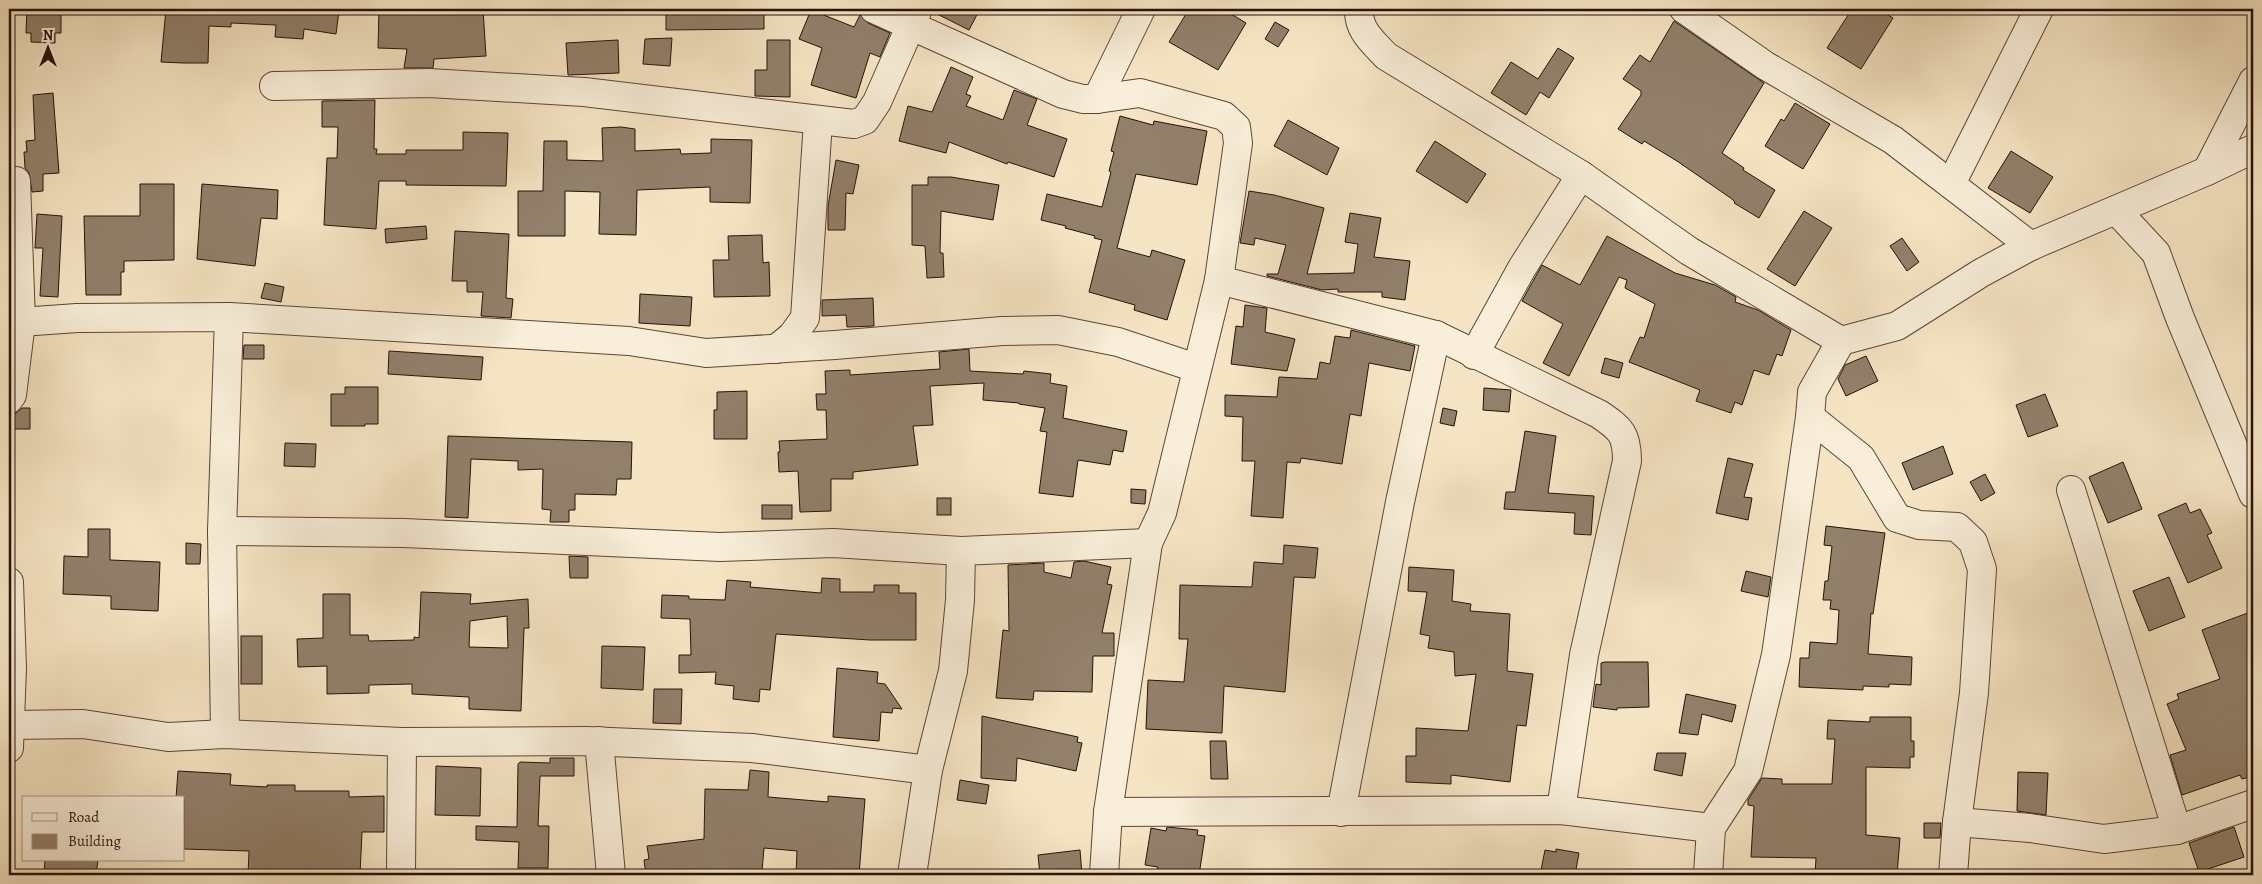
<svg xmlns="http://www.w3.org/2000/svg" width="2262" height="884" viewBox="0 0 2262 884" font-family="Alegreya,serif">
  <rect width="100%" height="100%" fill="#f6e5c4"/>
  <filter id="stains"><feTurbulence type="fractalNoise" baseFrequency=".004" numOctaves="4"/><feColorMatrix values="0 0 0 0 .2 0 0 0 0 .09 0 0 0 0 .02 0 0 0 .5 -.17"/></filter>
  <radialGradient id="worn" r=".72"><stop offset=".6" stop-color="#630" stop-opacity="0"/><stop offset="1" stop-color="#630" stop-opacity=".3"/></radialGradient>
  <g fill="#92806b" stroke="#25120a" fill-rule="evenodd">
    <path d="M27 9H61V33H55V43L31 42V33H26Z"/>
    <path d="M166 9H327L339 11 336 34 304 29 303 39 275 37 276 25 231 23V27L209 26 208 63H183L161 62Z"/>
    <path d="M379 9H483L486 56 434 59 433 68H404L407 49 378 48Z"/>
    <path d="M666 9H764V29L666 30Z"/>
    <path d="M933 9H980L969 30 933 12Z"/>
    <path d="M1189 9H1223L1246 23 1218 70 1169 42Z"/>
    <path d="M1852 9H1878L1893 18 1861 69 1827 48Z"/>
    <path d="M811 10 854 27 860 15 868 23 890 33 880 57 870 53 856 98 811 85 822 48 799 39Z"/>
    <path d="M1674 21 1764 83 1722 153 1744 168 1743 170 1775 190 1759 218 1734 203 1735 202 1732 199 1677 161 1644 141 1642 144 1618 129 1641 95V91L1623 79 1640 55 1650 62Z"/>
    <path d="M1275 22 1289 30 1278 47 1265 39Z"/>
    <path d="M672 38 670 66 643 64 645 39Z"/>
    <path d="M618 40 619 73 568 75 566 43Z"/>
    <path d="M767 40H790V97L755 96V70H767Z"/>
    <path d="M1558 48 1574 58 1549 98 1540 92 1526 115 1491 93 1511 62 1538 79Z"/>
    <path d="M951 67 973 77 966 94 971 96 966 106 1003 120 1014 90 1037 99 1027 125 1067 139 1054 177 1008 162 1007 164 949 142 946 153 899 141 908 106 932 112Z"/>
    <path d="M53 93 59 173 43 174V191L32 192 29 173 25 168 24 152H27L26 141 35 140 33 95Z"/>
    <path d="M375 100 374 149H377L376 154H406V150H463V132L508 133 506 186 406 185V181H379L376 229 324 225 327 158H337L338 127H322V101Z"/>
    <path d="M1795 103 1830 124 1803 169 1765 146 1781 119 1784 121Z"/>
    <path d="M1120 116 1153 125 1154 121 1207 131 1197 185 1136 174 1117 248 1150 257 1152 250 1185 260 1167 320 1134 310 1135 305 1089 292 1102 240 1094 238 1095 236 1065 228 1066 226 1041 220 1047 194 1102 207 1111 172 1109 171 1114 152 1111 151Z"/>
    <path d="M1288 120 1339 148 1327 175 1274 146Z"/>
    <path d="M621 127 635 129V151L680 149 681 154 711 153V139L752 140 750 203 710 202V187L637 190 636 235 599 234 600 192 565 191V236H518V191H543L544 141H567V160L603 161 602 128Z"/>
    <path d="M1435 141 1486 174 1467 203 1416 171Z"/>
    <path d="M2011 151 2053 177 2030 213 1988 188Z"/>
    <path d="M836 160 859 165 853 194 846 193 845 230H828V206Z"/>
    <path d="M928 177H951L999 185 993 220 941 211 940 253H943L944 277 927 278 925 246 912 245V185H928Z"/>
    <path d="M140 184H174V260L124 261V272H121V295H86L84 216H140Z"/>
    <path d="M202 184 278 190 277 219 261 218 255 266 197 259Z"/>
    <path d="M1249 191 1274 195 1324 208 1307 274 1354 273 1358 244 1345 242 1350 213 1381 218 1374 257 1410 261 1405 300 1382 297V292H1338V289L1322 290 1267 276V274H1278L1286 245 1255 238 1254 245 1240 243Z"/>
    <path d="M1804 211 1832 228 1795 286 1767 269Z"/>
    <path d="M37 214 62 216 58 297 40 296 43 248H35Z"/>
    <path d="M426 226 427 239 386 243 385 229Z"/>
    <path d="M455 231 509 234 506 298 513 299 511 318 481 316 483 292H467V281H452Z"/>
    <path d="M762 235 763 263 769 262 770 296 714 297 713 260H729L728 236Z"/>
    <path d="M1607 236 1675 273 1715 285 1736 297 1735 302 1758 310 1791 330 1782 356 1777 354 1769 375 1754 370 1742 405 1735 402 1731 413 1696 401 1700 390 1629 362 1640 337 1644 338 1655 304 1625 288 1627 280 1619 277 1569 376 1543 363 1563 324 1522 301 1542 265 1580 285Z"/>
    <path d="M1902 238 1919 262 1907 271 1890 246Z"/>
    <path d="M265 283 284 287 281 302 261 298Z"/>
    <path d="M640 294 692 297 690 326 639 323Z"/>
    <path d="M873 298 874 326 847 327 846 315 822 316V300Z"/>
    <path d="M1245 305 1267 308 1265 332 1295 339 1287 371 1231 364 1236 326 1243 327Z"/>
    <path d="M1351 330 1415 346 1410 371 1369 363 1361 416 1350 414 1342 464 1301 458 1300 463 1287 462 1283 518 1251 516 1255 461H1242L1243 417 1225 416V395L1277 397 1279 377 1317 379 1320 362 1330 364 1335 336 1350 338Z"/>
    <path d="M244 345H264V359H243Z"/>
    <path d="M969 349 970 371 1023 374 1024 371 1051 374 1050 383 1067 386 1063 418 1127 431 1123 452 1113 450 1110 465 1078 460 1073 497 1039 493 1047 432 1040 431 1045 408 1019 404V403L983 400 984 383 930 386 933 425 913 426 918 465 853 472V479H831V511L800 512 798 471 779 472 778 452H780L779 441 827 439 826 410H817L816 394H826L825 371 850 370V375L940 369 939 352Z"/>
    <path d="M389 351 483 357 481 380 388 374Z"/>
    <path d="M1866 356 1878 381 1846 396 1838 379 1845 365Z"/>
    <path d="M1605 358 1623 363 1619 378 1601 373Z"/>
    <path d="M345 387H378V424H365V426H331V394H345Z"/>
    <path d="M1484 388 1511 390 1509 412 1483 410Z"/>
    <path d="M747 391V439H714V410H717V392Z"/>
    <path d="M2045 394 2058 426 2028 437 2016 405Z"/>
    <path d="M22 408H30V429H9V414L16 413Z"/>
    <path d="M1443 408 1457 411 1454 426 1440 423Z"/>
    <path d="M1525 431 1556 436 1548 493 1594 496 1591 535 1574 534 1575 513 1504 509 1506 492H1515Z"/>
    <path d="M448 436 632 442 631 479H617L616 495 575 494V510H569V522H550L551 510 542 509 543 469 518 470V461L471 459 468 518 445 517Z"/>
    <path d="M285 443 316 444 315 467 284 466Z"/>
    <path d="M1943 446 1953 474 1913 490 1902 463Z"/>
    <path d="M1728 458 1753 464 1744 497 1752 498 1748 520 1716 513Z"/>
    <path d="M2123 462 2142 509 2108 523 2089 477Z"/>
    <path d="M1985 474 1995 493 1981 501 1970 482Z"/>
    <path d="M1131 489 1146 490 1145 504 1131 503Z"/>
    <rect x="937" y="498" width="14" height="17"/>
    <path d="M2186 503 2190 513 2200 509 2212 533 2207 535 2222 568 2188 583 2158 515Z"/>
    <rect x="762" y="505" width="30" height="14"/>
    <path d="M1826 526 1885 533 1873 614 1871 613 1868 654 1912 657 1911 685 1889 684V687L1863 686V690L1799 687 1800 658H1809L1810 642 1837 644 1839 610 1830 609 1831 600H1823L1825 581H1828L1832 546 1824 545Z"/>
    <path d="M88 529H110V560L160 562 158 611 111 609V596L63 594 64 556 88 557Z"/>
    <path d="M186 543 201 544 200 564H186Z"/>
    <path d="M1284 545 1318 548 1315 578 1294 577 1285 692 1224 686 1222 733 1146 729 1148 680 1184 682 1188 639H1179L1180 585 1252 587 1254 562 1283 564Z"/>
    <path d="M569 556 588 557V578H570Z"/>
    <path d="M1084 561 1111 567 1107 584 1112 585 1102 633H1114V656H1093L1092 692 1034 691 1033 700 996 698 1003 630 1009 631 1008 565 1044 563V572L1071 578 1074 562Z"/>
    <path d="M1409 567 1454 570 1452 601 1471 604 1470 611 1510 614 1507 671 1533 674 1526 726 1517 725 1510 782 1451 775V784L1406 782V756H1416V728L1468 731 1476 674 1455 676 1454 652 1428 648 1430 636 1420 634 1427 592 1408 591Z"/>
    <path d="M1746 571 1771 577 1768 597 1741 591Z"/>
    <path d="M2169 577 2185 617 2149 631 2133 591Z"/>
    <path d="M822 578 840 579V592H874V585H899V593H916V640H870L776 634 770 690 760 689 759 702 733 699 734 686 715 684 716 672 679 673V655H691L690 619 661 618 662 595 689 596V599L725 600 727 580 751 582 750 587 821 593Z"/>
    <path d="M421 592 471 594 470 604 528 599 529 628H524L521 711 469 709V697L412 694V684L369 685V693L327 694V666L298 667 297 639 323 638V594H350V635H368L369 641 414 640V637L419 638ZM507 616 508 648 469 647 470 621Z"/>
    <path d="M2253 611V776L2242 779 2240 775 2182 795 2170 755 2186 750 2167 704 2179 699 2177 694 2220 679 2202 630Z"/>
    <rect x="241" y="636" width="21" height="48"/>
    <path d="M602 646 645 647 643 690 601 688Z"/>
    <path d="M1605 662H1648L1649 707 1617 708V710L1593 707 1596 684 1601 685V663Z"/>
    <path d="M837 668 878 672 877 683 885 684 902 709 893 708 892 713 881 712 879 741 833 737Z"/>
    <path d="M654 689H682L681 724 653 723Z"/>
    <path d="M1686 694 1736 705 1732 722 1702 714 1698 735 1679 733Z"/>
    <path d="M982 716 1078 737 1077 742 1082 743 1076 771 1017 758 1016 781 981 778Z"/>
    <path d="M1870 717H1911V741H1914V757H1910V768L1866 767V835L1900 838 1897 875H1815L1816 858 1751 857 1754 806 1748 805V800L1762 778 1782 779V784H1832L1835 739H1827L1828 720 1870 722Z"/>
    <path d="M1210 741H1226L1228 779H1211Z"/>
    <path d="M1657 753H1686L1682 776 1654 770Z"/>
    <path d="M550 758H574V776H540L538 826H549L548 868H518L519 842 476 840V826L517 827 518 764 520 762 550 763Z"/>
    <path d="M436 766 481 768 480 816 435 815Z"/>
    <path d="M750 770 769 772 768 797 828 802V796L865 799 859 875H796L797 851 764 848 762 871 742 870 741 874 690 871 691 875H646L644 860 649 859 647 846 704 839 705 789 748 790Z"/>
    <path d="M178 771 231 774 230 785 267 787V785H295V791H349V797L384 796V832H362L360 875H248L249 851 184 849V798H176Z"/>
    <path d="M2018 772 2048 773 2046 815 2017 811Z"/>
    <path d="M960 780 989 785 986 804 957 800Z"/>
    <path d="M1924 823H1941L1940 838H1924Z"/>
    <path d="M1167 827 1198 830 1197 835 1205 836 1199 875H1156L1158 867 1145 865 1151 828 1166 831Z"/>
    <path d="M2234 827 2244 857 2199 872 2189 843Z"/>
    <path d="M1556 849 1579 853 1575 875H1540L1545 850 1556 852Z"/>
    <path d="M1080 850 1082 875H1040L1038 855Z"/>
    <path d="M45 860H98L96 875 44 874Z"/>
  </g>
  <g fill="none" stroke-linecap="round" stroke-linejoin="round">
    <defs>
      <g id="minor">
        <path d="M874 9 1063 94 1083 99H1097L1140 93 1224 116 1236 127 1238 143 1219 280 1162 513 1148 543 1108 812 1104 875"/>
        <path d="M1359 9C1358 30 1372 41 1386 56L1581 175 1689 251 1841 341"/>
        <path d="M1684 9 1766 66 1893 140 2031 246"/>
        <path d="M274 86 429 83 584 92 854 124 865 120 877 102 918 9"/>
        <path d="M1097 99 1141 9"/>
        <path d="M2207 171 2253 81"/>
        <path d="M1951 184 2039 9"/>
        <path d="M2116 210 2156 253 2180 318 2253 494"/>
        <path d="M1219 280 1436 335 1599 414C1621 429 1627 434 1627 461L1584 655 1561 810"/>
        <path d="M21 322 77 318 229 317 629 341 706 353 835 345 1002 331 1058 330 1118 342 1196 368"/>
        <path d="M776 349 792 336 805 318 818 121"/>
        <path d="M1474 355 1522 268 1581 175"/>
        <path d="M9 399 12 395 21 322 16 181"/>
        <path d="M2071 490 2177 830"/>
        <path d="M222 531 404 533 720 547 833 543 961 551 1148 543"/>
        <path d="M9 582 12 668 9 748"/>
        <path d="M11 725 83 724 168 737 225 734 402 742 587 741 752 748 928 770"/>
        <path d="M225 734 222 531 229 317"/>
        <path d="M599 741 611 875"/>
        <path d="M1108 812 1561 810 1711 828"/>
        <path d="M1341 812 1400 502 1436 335"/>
        <path d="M1957 822 2030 828 2104 839 2177 830 2253 804"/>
        <path d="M401 875 402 742"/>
        <path d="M912 875 928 770 953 671 960 600 961 551"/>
        <path d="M1708 875 1711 828 1748 771 1776 655 1810 417"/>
        <path d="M1953 875 1957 822 1974 693 1982 569 1973 542 1957 527 1919 525 1897 518 1861 458 1810 417 1812 392 1841 341 1897 326 1981 273 2031 246 2207 171 2253 149"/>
      </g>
    </defs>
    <use href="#minor" stroke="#594738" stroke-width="30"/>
    <use href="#minor" stroke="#f9eed9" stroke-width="28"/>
  </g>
  <rect width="2262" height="884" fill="none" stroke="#f6e5c4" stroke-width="30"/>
  <rect x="10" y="10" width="2242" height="864" fill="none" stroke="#25120a" stroke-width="2.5"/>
  <rect x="15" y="15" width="2232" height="854" fill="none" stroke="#25120a"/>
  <rect x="22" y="796" width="162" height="65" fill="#f9eed9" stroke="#a49686"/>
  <rect x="32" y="813" width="25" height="8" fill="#f9eed9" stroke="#a49686"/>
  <text x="68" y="822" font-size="15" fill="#25120a">Road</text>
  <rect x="32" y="834" width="25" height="15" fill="#92806b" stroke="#a49686"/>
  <text x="68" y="846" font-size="15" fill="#25120a">Building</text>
  <g transform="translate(48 48)" stroke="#f9eed9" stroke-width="4" paint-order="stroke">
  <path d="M0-4L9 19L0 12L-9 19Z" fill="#25120a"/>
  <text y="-8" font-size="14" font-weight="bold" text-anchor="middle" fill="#25120a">N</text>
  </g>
  <rect width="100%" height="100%" filter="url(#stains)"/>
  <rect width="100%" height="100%" fill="url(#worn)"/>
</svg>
